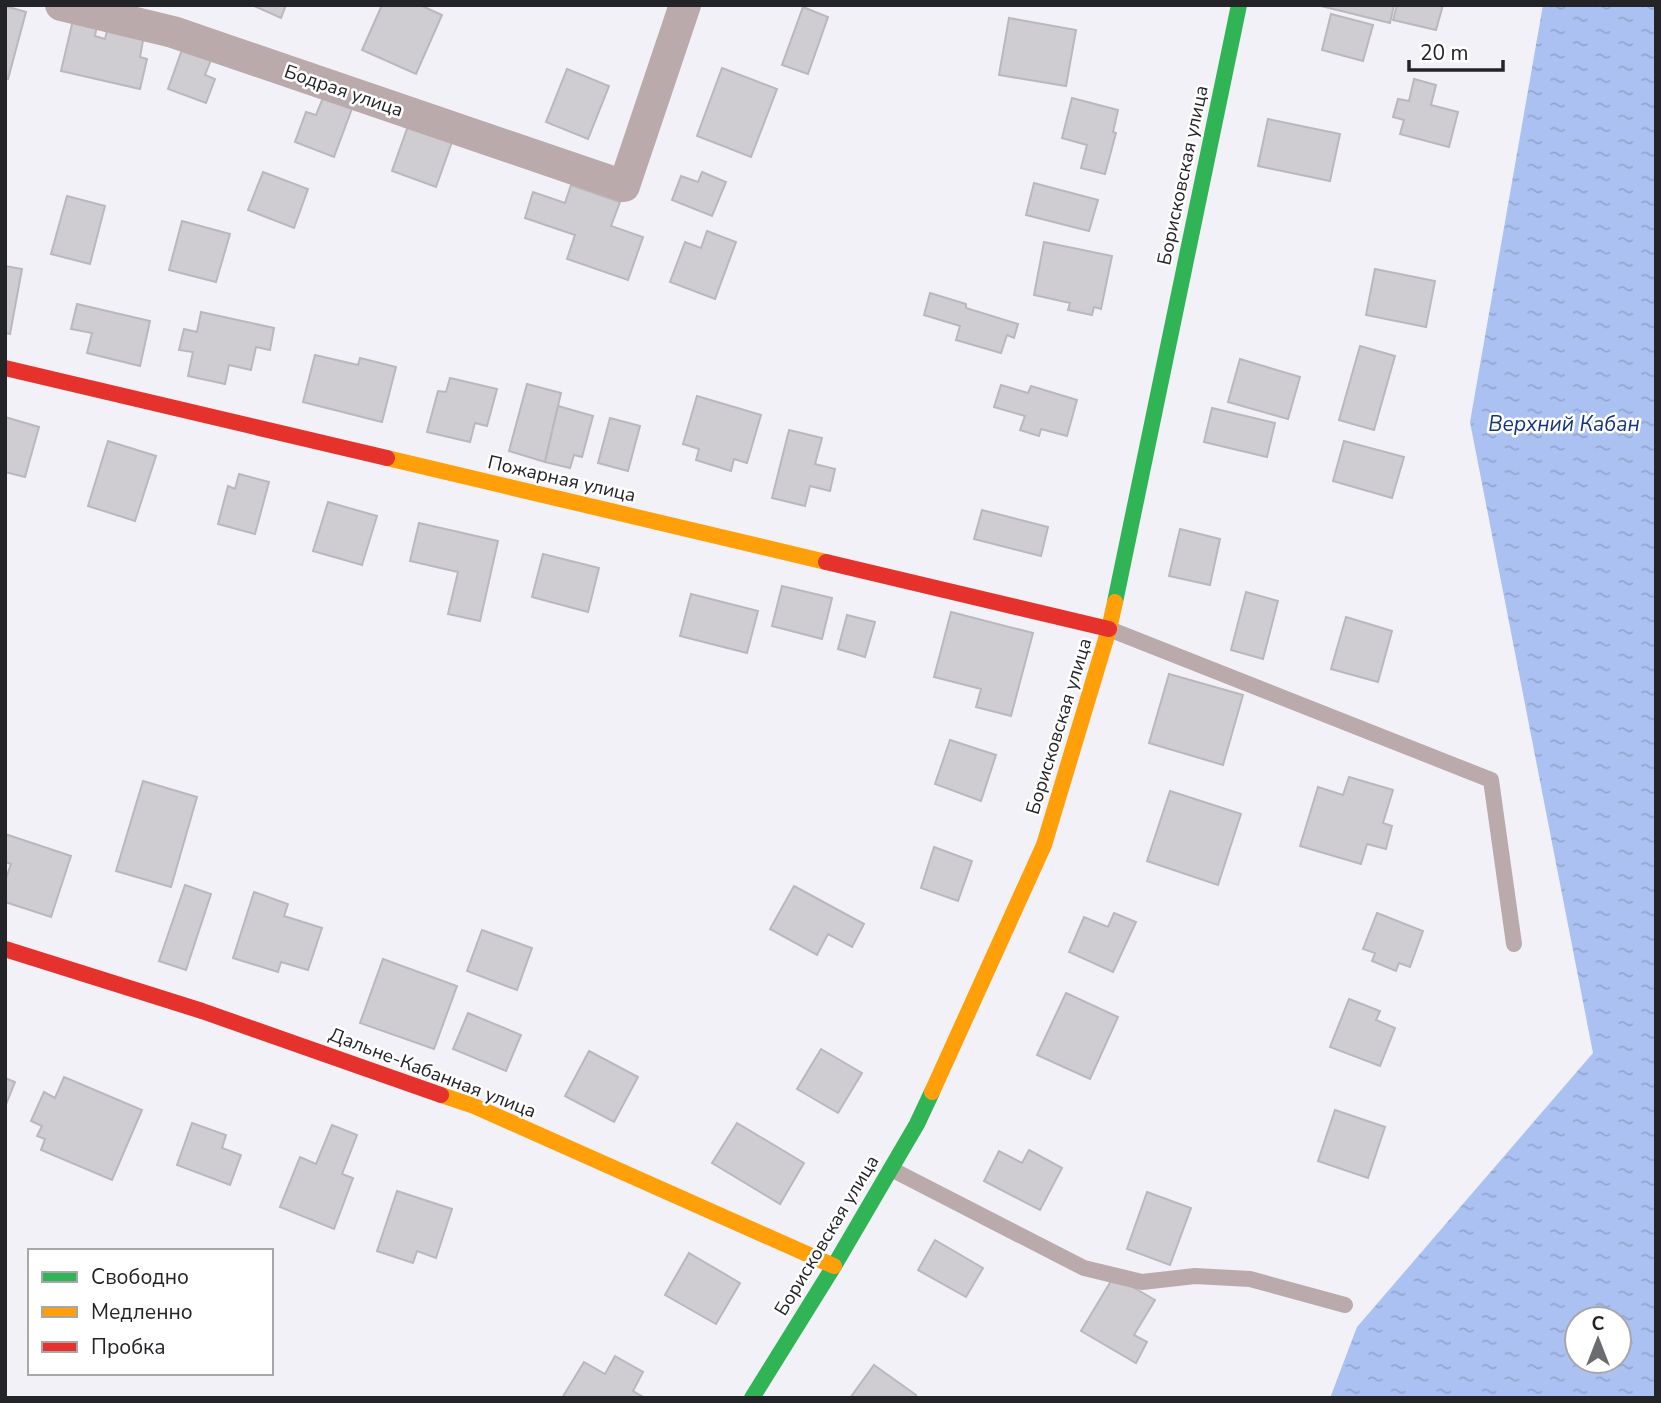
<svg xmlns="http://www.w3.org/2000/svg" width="1661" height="1403" viewBox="0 0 1661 1403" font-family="'Nunito Sans',sans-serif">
  <defs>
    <pattern id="water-ripples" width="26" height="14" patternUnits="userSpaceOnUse" patternTransform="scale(1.75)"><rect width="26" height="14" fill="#abc1f1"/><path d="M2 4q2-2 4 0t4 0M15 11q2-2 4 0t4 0" fill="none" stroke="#93a6cf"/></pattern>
  </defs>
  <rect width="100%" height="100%" fill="#f1f1f7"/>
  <path fill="url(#water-ripples)" fill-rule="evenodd" d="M1543 5H1656V1398H1330L1357 1327 1593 1053 1470 422ZM1577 1319H1619V1361H1577Z"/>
  <g fill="#cfcdd2" stroke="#b9b8bc" stroke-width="2">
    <path d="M252 5H286L281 18Z"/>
    <path d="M382 5H420L442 15 416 74 362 50Z"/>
    <path d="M1317 5H1394L1390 23Z"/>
    <path d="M1397 5H1443L1436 30 1393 20Z"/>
    <path d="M5 6 26 12 8 79 5 78Z"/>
    <path d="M803 7 828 17 808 74 782 65Z"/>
    <path d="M1331 14 1373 25 1363 61 1322 50Z"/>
    <path d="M1009 18 1076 30 1066 86 999 75Z"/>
    <path d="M73 20 97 25 95 36 105 39 108 27 144 35 140 57 147 59 140 89 61 71Z"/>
    <path d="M184 44 213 55 205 75 215 79 206 103 168 89Z"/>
    <path d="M722 68 777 89 751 157 697 136Z"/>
    <path d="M567 69 609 86 588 139 546 122Z"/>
    <path d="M1414 79 1436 85 1431 105 1458 112 1449 147 1400 134 1404 120 1393 117 1398 99 1409 101Z"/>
    <path d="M325 93 354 103 334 157 295 142 306 112 316 115Z"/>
    <path d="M1072 98 1118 110 1113 132 1116 133 1105 174 1081 168 1087 145 1062 138Z"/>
    <path d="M1268 119 1340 134 1330 181 1258 166Z"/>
    <path d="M409 123 453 139 436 187 392 171Z"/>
    <path d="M263 172 308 189 294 228 248 210Z"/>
    <path d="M702 172 726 182 712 216 672 200 681 176 698 182Z"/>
    <path d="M1034 183 1098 200 1089 231 1026 215Z"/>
    <path d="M571 185 620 202 611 226 643 237 628 280 567 259 575 235 525 218 533 192 565 203Z"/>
    <path d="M67 196 105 206 90 264 51 254Z"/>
    <path d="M182 221 230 234 216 282 169 270Z"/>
    <path d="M707 231 736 242 715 299 670 282 685 242 701 248Z"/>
    <path d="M1044 242 1112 256 1101 309 1094 307 1092 315 1068 310 1070 303 1034 295Z"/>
    <path d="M5 266 22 269 10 334 5 333Z"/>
    <path d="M1375 269 1435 281 1426 327 1366 315Z"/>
    <path d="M930 293 966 304V308L1018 324 1014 338 1007 335 1001 353 956 340 960 326 924 315Z"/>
    <path d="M77 304 150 321 140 366 87 353 92 333 71 329Z"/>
    <path d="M201 312 274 328 270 350 256 347 251 370 229 365 225 384 188 376 193 352 179 350 184 329 197 332Z"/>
    <path d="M1360 346 1395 356 1374 430 1339 420Z"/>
    <path d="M315 355 358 365 360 358 396 367 382 422 303 402Z"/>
    <path d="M1240 359 1300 377 1288 419 1228 402Z"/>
    <path d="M450 378 497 389 487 426 475 423 470 442 427 432 438 391 446 392Z"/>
    <path d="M527 384 561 393 545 462 509 451Z"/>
    <path d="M1001 385 1028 393 1031 386 1077 400 1067 436 1041 429 1039 436 1020 430 1025 416 994 407Z"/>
    <path d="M697 396 761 415 747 463 734 459 731 471 696 460 699 449 683 444Z"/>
    <path d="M558 406 593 416 582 457 574 455 570 468 545 462Z"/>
    <path d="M1212 408 1275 423 1267 457 1204 442Z"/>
    <path d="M5 417 39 427 25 477 5 472Z"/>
    <path d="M610 418 640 426 628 471 598 463Z"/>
    <path d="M789 430 822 438 815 464 835 469 830 491 810 486 805 506 772 498Z"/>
    <path d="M108 441 156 456 135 521 88 506Z"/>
    <path d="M1344 441 1404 457 1392 498 1333 481Z"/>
    <path d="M239 474 269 482 255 534 218 524 228 486 235 489Z"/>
    <path d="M328 502 377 516 362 565 313 551Z"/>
    <path d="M982 510 1048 527 1041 556 974 539Z"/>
    <path d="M419 523 498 541 480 621 448 614 458 572 410 561Z"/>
    <path d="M1180 529 1220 539 1210 585 1169 576Z"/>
    <path d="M543 554 599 568 588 612 532 597Z"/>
    <path d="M782 586 832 598 822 639 772 626Z"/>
    <path d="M1246 592 1278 601 1263 659 1231 650Z"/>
    <path d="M691 594 758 611 747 653 680 636Z"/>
    <path d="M951 612 1033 633 1011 716 976 707 981 689 934 677Z"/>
    <path d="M847 615 875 622 865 657 838 649Z"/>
    <path d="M1346 617 1392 631 1378 682 1331 669Z"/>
    <path d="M1169 674 1243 695 1223 765 1149 743Z"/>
    <path d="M950 740 996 755 981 801 935 784Z"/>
    <path d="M1349 777 1393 790 1383 823 1392 826 1386 849 1367 844 1361 864 1300 846 1318 787 1343 795Z"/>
    <path d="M143 781 197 797 171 887 116 871Z"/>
    <path d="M1170 791 1241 814 1218 885 1147 861Z"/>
    <path d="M5 834 71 856 51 917 5 902V881L11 864 5 862Z"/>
    <path d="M934 847 972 861 958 901 921 888Z"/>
    <path d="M185 885 211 894 186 970 159 961Z"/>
    <path d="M794 886 864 924 852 947 828 934 817 955 770 929Z"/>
    <path d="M254 892 288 904 284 916 322 928 308 970 281 962 278 972 233 958Z"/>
    <path d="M1114 913 1136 922 1113 972 1069 952 1084 917 1108 927Z"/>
    <path d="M1377 913 1423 931 1410 967 1399 963 1396 971 1372 961 1375 953 1363 949Z"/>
    <path d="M482 930 532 948 517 990 467 971Z"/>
    <path d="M383 959 457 986 434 1049 360 1023Z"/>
    <path d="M1066 993 1118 1017 1090 1079 1037 1055Z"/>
    <path d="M1349 999 1380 1011 1376 1020 1395 1028 1380 1066 1330 1047Z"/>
    <path d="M468 1013 521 1035 506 1071 453 1049Z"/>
    <path d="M821 1049 862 1073 838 1113 797 1089Z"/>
    <path d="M589 1051 638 1077 614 1122 565 1096Z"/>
    <path d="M64 1077 142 1110 112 1180 41 1150 45 1139 37 1136 42 1126 31 1121 44 1092 55 1098Z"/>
    <path d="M5 1078 15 1082 5 1107Z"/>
    <path d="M1335 1110 1385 1127 1368 1178 1318 1161Z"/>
    <path d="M192 1123 226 1135 222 1148 241 1155 230 1185 177 1165Z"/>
    <path d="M737 1123 804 1163 780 1204 712 1163Z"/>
    <path d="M332 1125 357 1135 342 1174 353 1178 334 1229 280 1207 300 1157 316 1164Z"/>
    <path d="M1029 1150 1062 1168 1040 1210 984 1181 999 1151 1022 1163Z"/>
    <path d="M397 1191 452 1209 436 1258 417 1251 413 1263 377 1251Z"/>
    <path d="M1147 1192 1191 1208 1170 1265 1127 1249Z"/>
    <path d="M935 1240 983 1268 966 1297 918 1270Z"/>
    <path d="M689 1253 740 1283 716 1324 665 1295Z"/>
    <path d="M1114 1276 1155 1300 1134 1335 1147 1342 1136 1363 1081 1331Z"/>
    <path d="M615 1356 643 1372 633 1391 645 1398H562L584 1362 605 1374Z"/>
    <path d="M874 1365 916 1395 914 1398H850Z"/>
  </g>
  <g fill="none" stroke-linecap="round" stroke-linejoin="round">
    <g stroke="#bbaaac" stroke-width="16">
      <path d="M1109 629 1491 780 1514 944"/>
      <path d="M891 1169 1084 1268 1142 1282 1195 1276 1250 1279 1345 1305"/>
    </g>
    <path stroke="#bbaaac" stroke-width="32" d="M61 5 173 32 624 186 685 5"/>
    <g stroke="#30b455" stroke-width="16">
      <path d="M1115 602 1239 5"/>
      <path d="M752 1398 834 1266 917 1124 932 1092"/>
    </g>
    <g stroke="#ff9f0a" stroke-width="16">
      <path d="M387 458 826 562"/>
      <path d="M932 1092 1044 845 1109 629 1115 602"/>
      <path d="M441 1095 474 1106 834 1266"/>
    </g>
    <g stroke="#e5322d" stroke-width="16">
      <path d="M5 368 387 458"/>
      <path d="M826 562 1109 629"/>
      <path d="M5 949 202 1011 441 1095"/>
    </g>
  </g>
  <g text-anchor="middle" stroke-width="5" stroke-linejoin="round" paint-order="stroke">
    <g font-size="19" fill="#232428" stroke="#fff">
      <text transform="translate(344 90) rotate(19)" y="7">Бодрая улица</text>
      <text transform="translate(1182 175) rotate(-78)" y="7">Борисковская улица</text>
      <text transform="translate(562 478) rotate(13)" y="7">Пожарная улица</text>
      <text transform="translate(1058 726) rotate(-73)" y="7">Борисковская улица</text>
      <text transform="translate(433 1072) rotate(21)" y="7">Дальне-Кабанная улица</text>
      <text transform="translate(826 1235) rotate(-59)" y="7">Борисковская улица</text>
    </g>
    <g font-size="21" font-style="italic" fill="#16337d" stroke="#fff">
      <text x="1564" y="431">Верхний Кабан</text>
    </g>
  </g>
  <rect width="1661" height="1403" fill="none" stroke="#232428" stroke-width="14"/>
  <rect x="28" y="1249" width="245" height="126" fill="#ffffff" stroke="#a7a7a9" stroke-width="2"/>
  <rect x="42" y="1272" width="35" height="10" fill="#30b455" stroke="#a7a7a9" stroke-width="2"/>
  <text x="91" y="1284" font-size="21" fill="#232428">Свободно</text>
  <rect x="42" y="1307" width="35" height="10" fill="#ff9f0a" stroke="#a7a7a9" stroke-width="2"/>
  <text x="91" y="1319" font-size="21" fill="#232428">Медленно</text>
  <rect x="42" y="1342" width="35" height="10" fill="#e5322d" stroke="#a7a7a9" stroke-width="2"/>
  <text x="91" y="1354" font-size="21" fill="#232428">Пробка</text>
  <g transform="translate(1598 1340)"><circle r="33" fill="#ffffff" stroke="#a7a7a9" stroke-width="2"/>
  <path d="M0-5L12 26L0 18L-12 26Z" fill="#6b6c70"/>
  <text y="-10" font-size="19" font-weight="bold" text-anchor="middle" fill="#232428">С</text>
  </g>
  <path d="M1409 60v10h94v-10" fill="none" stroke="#232428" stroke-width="3.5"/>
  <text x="1420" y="60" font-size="21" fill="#232428" stroke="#ffffff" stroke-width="5" paint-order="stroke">20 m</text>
</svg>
